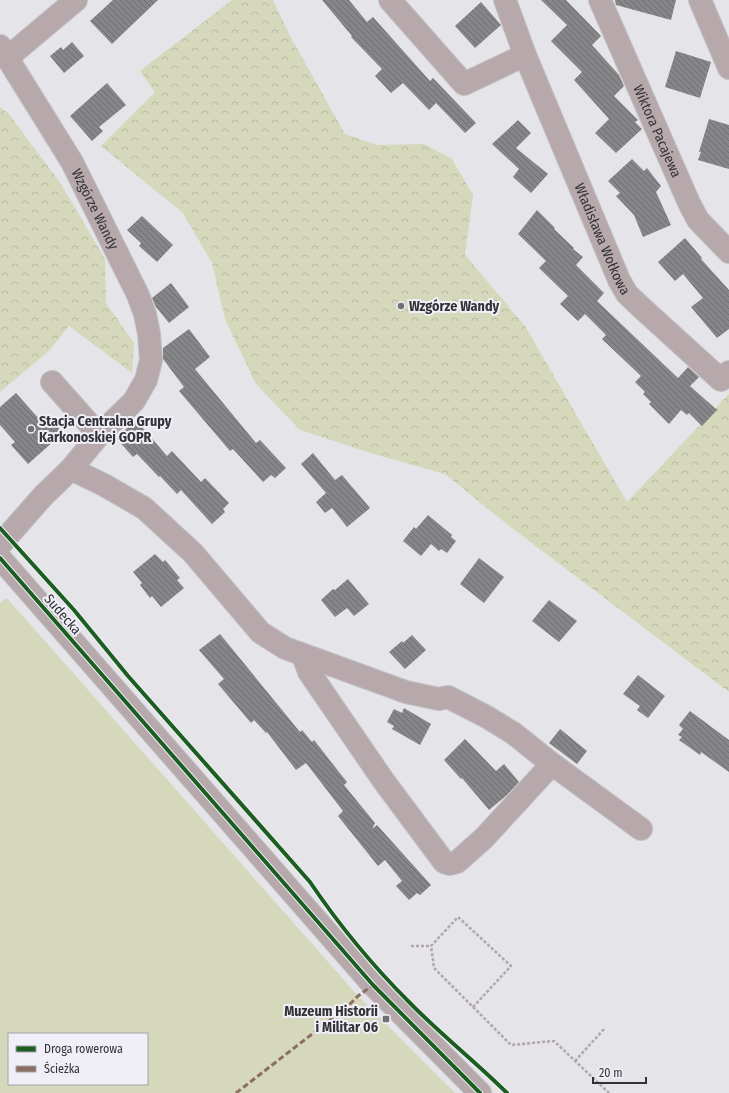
<svg xmlns="http://www.w3.org/2000/svg" width="729" height="1093" viewBox="0 0 729 1093" font-family="'Fira Sans Condensed',sans-serif">
  <defs>
    <pattern id="forest-crowns" width="20" height="18" patternUnits="userSpaceOnUse"><rect width="20" height="18" fill="#d6d8bc"/><path d="M2 6a3 3 0 1 1 6 0M12 15a3 3 0 1 1 6 0" fill="none" stroke="#b8baa2"/></pattern>
    <pattern id="building-back-hatch" width="6" height="6" patternUnits="userSpaceOnUse"><rect width="6" height="6" fill="#868689"/><path d="M-1 5l2 2M0 0l6 6M5-1l2 2" fill="none" stroke="#6e6e71"/></pattern>
  </defs>
  <rect width="100%" height="100%" fill="#e4e4e9"/>
  <g fill="url(#forest-crowns)">
    <path d="M232 0H273L291 38 345 134 377 145 424 144 452 159 473 195 465 255 525 326 627 502 729 394V692L508 525 445 474 377 455 300 430 256 384 225 319 212 263 183 213 101 146 155 92 140 71Z"/>
    <path d="M0 107 9 114 61 184 105 259 106 303 134 343 132 373 69 326 49 351 0 392Z"/>
  </g>
  <path fill="#d6d8bc" fill-rule="evenodd" d="M7 598 358 996 455 1093H0V603ZM9 1034H147V1084H9Z"/>
  <g fill="url(#building-back-hatch)">
    <path d="M113 0H158L112 44 90 21Z"/>
    <path d="M322 0H349L367 22 373 17 430 81 433 78 476 123 465 133 436 103 429 110 403 83 391 93 375 76 382 69 351 37 352 36Z"/>
    <path d="M541 0H566L601 36 592 45 619 75 624 86 614 96 638 120 635 122 642 129 616 153 595 133 609 119 574 80 582 72 551 41 567 25Z"/>
    <path d="M615 0H676L671 20 616 5Z"/>
    <path d="M481 2 501 25 475 48 455 26Z"/>
    <path d="M72 42 84 56 64 73 50 56 61 47 63 50Z"/>
    <path d="M676 51 711 62 700 98 665 87Z"/>
    <path d="M107 83 126 105 99 127 103 131 92 141 70 116Z"/>
    <path d="M709 119 729 125V169L698 160 701 152H699Z"/>
    <path d="M518 120 531 133 516 148 548 174 531 193 513 177 519 169 492 144Z"/>
    <path d="M632 159 644 171 647 168 661 186 656 192 671 225 643 237 634 215 616 196 620 193 608 181Z"/>
    <path d="M537 210 555 228 554 229 574 248 573 249 583 257 576 265 604 293 597 301 678 378 688 367 699 377 690 386 717 410 702 426 689 413 687 415 681 410 669 424 649 404 651 402 643 394 645 392 635 382 641 376 602 339 606 335 585 314 578 321 560 304 568 296 539 268 546 261 518 234Z"/>
    <path d="M142 216 173 245 157 262 139 246 141 243 127 230Z"/>
    <path d="M685 238 702 258 701 259 729 290V329L717 338 691 307 703 298 683 274 675 281 658 262Z"/>
    <path d="M171 283 189 307 169 323 156 307 152 298Z"/>
    <path d="M189 329 210 357 195 369 256 443 260 440 286 468 275 478 271 475 263 482 233 449 230 451 179 391 184 387 163 359V348Z"/>
    <path d="M16 393 40 420 47 414 63 433 28 464 11 445 15 442 0 425V407Z"/>
    <path d="M136 420 167 456 172 451 201 482 205 478 229 503 223 509 225 512 212 524 181 490 177 494 160 476 159 477 137 454 133 457 116 438Z"/>
    <path d="M313 453 335 480 342 475 370 508 347 527 332 508 325 513 316 502 326 493 301 464Z"/>
    <path d="M428 515 452 535 451 537 456 541 447 553 441 549 439 551 431 544 421 556 403 541 414 527 416 529Z"/>
    <path d="M155 554 163 562 165 560 180 578 177 580 184 588 161 607 152 596 150 598 140 585 142 583 133 572Z"/>
    <path d="M479 558 504 577 484 603 460 584Z"/>
    <path d="M348 579 369 604 354 616 347 608 335 617 321 600 333 589 335 590Z"/>
    <path d="M549 600 577 621 559 642 532 621Z"/>
    <path d="M220 634 300 732 302 730 312 742 314 740 339 772 347 782 344 785 375 823 372 829 377 825 431 885 420 895 417 893 409 900 396 886 402 881 385 860 378 866 338 816 343 811 306 763 296 770 267 732 266 733 254 720 251 723 218 684 224 679 199 650Z"/>
    <path d="M412 635 426 650 405 669 389 652 402 641 403 643Z"/>
    <path d="M638 675 665 696 648 718 637 710 640 706 623 694Z"/>
    <path d="M404 708 431 724 420 745 392 729 394 726 387 722 394 709 402 713Z"/>
    <path d="M690 711 729 740V772L701 752 700 755 679 740 682 737 678 735 683 729 679 725Z"/>
    <path d="M560 729 587 751 577 764 549 743Z"/>
    <path d="M465 739 496 771 504 764 519 782 507 795 489 810 462 778 461 779 444 760Z"/>
  </g>
  <g fill="none" stroke-linecap="round" stroke-linejoin="round">
    <defs>
      <g id="minor">
        <path d="M390 0 464 84 525 55"/>
        <path id="s1" d="M505 0 525 55 619 280 627 294 644 310 721 380 729 372"/>
        <path id="s2" d="M600 0 689 203 698 220 729 252"/>
        <path d="M700 0 729 68"/>
        <path id="s3" d="M0 46 72 162 138 295 145 314 149 334 151 360 146 380 134 401 99 435 71 469 43 496 0 545"/>
        <path d="M7 58 76 0"/>
        <path d="M52 382 99 435"/>
        <path d="M71 469 104 485 144 508 193 553 260 632 285 648 406 692 439 699 448 697 487 717 513 733 552 764 641 829"/>
        <path d="M0 558 373 985 480 1093"/>
        <path d="M303 656 309 672 383 780 444 862 450 864 457 862 484 838 552 764"/>
      </g>
    </defs>
    <use href="#minor" stroke="#c1c1c4" stroke-width="24"/>
    <g stroke="#b1a6a8" stroke-width="2.5" stroke-dasharray="3 2" stroke-linecap="butt">
      <path d="M411 946H431"/>
      <path d="M473 1007 511 966 458 917 431 946 434 968 511 1045 554 1041 609 1093"/>
      <path d="M575 1061 605 1028"/>
    </g>
    <use href="#minor" stroke="#b7a8ac" stroke-width="22"/>
    <path stroke="#8d6e63" stroke-width="3" stroke-dasharray="6 3" stroke-linecap="butt" d="M236 1093 347 1007 358 996 373 985"/>
    <defs>
      <g id="cycleway">
        <path d="M0 528 74 610 128 676 310 882C339 925 372 965 409 1002 440 1034 475 1061 507 1093"/>
        <path d="M0 558 373 985 480 1093"/>
      </g>
    </defs>
    <use href="#cycleway" stroke="#f0eff8" stroke-width="6"/>
    <use href="#cycleway" stroke="#1b5e20" stroke-width="4"/>
  </g>
  <g fill="#717075" stroke="#f0eff8" stroke-width="1.5">
    <circle cx="401" cy="306" r="4"/>
    <circle cx="31" cy="429" r="4"/>
    <rect x="382" y="1015" width="8" height="8" rx="2"/>
  </g>
  <g text-anchor="middle" stroke-width="4" stroke-linejoin="round" paint-order="stroke">
    <g font-size="14" fill="#333236" stroke="#f0eff8">
      <text dy="5" stroke="none"><textPath href="#s2" startOffset="143">Wiktora Pacajewa</textPath></text>
      <text dy="5" stroke="none"><textPath href="#s3" startOffset="189">Wzgórze Wandy</textPath></text>
      <text dy="5" stroke="none"><textPath href="#s1" startOffset="258">Władisława Wołkowa</textPath></text>
      <text transform="translate(63 614) rotate(49)" y="5">Sudecka</text>
    </g>
    <g font-size="14" font-weight="bold" fill="#333236" stroke="#f0eff8" text-anchor="start">
      <text x="409" y="311">Wzgórze Wandy</text>
      <text x="39" y="426">Stacja Centralna Grupy<tspan x="39" dy="16">Karkonoskiej GOPR</tspan></text>
      <text x="378" y="1016" text-anchor="end">Muzeum Historii<tspan x="378" dy="16">i Militar 06</tspan></text>
    </g>
  </g>
  <rect x="8" y="1033" width="140" height="52" fill="#f0eff8" stroke="#a4a3aa"/>
  <rect x="16" y="1046" width="20" height="6" fill="#1b5e20" stroke="#a4a3aa"/>
  <text x="44" y="1053" font-size="12" fill="#333236">Droga rowerowa</text>
  <rect x="16" y="1066" width="20" height="6" fill="#8d6e63" stroke="#a4a3aa"/>
  <text x="44" y="1073" font-size="12" fill="#333236">Ścieżka</text>
  <path d="M593 1077v6h53v-6" fill="none" stroke="#333236" stroke-width="2"/>
  <text x="599" y="1077" font-size="12" fill="#333236" stroke="#f0eff8" stroke-width="3" paint-order="stroke">20 m</text>
</svg>
